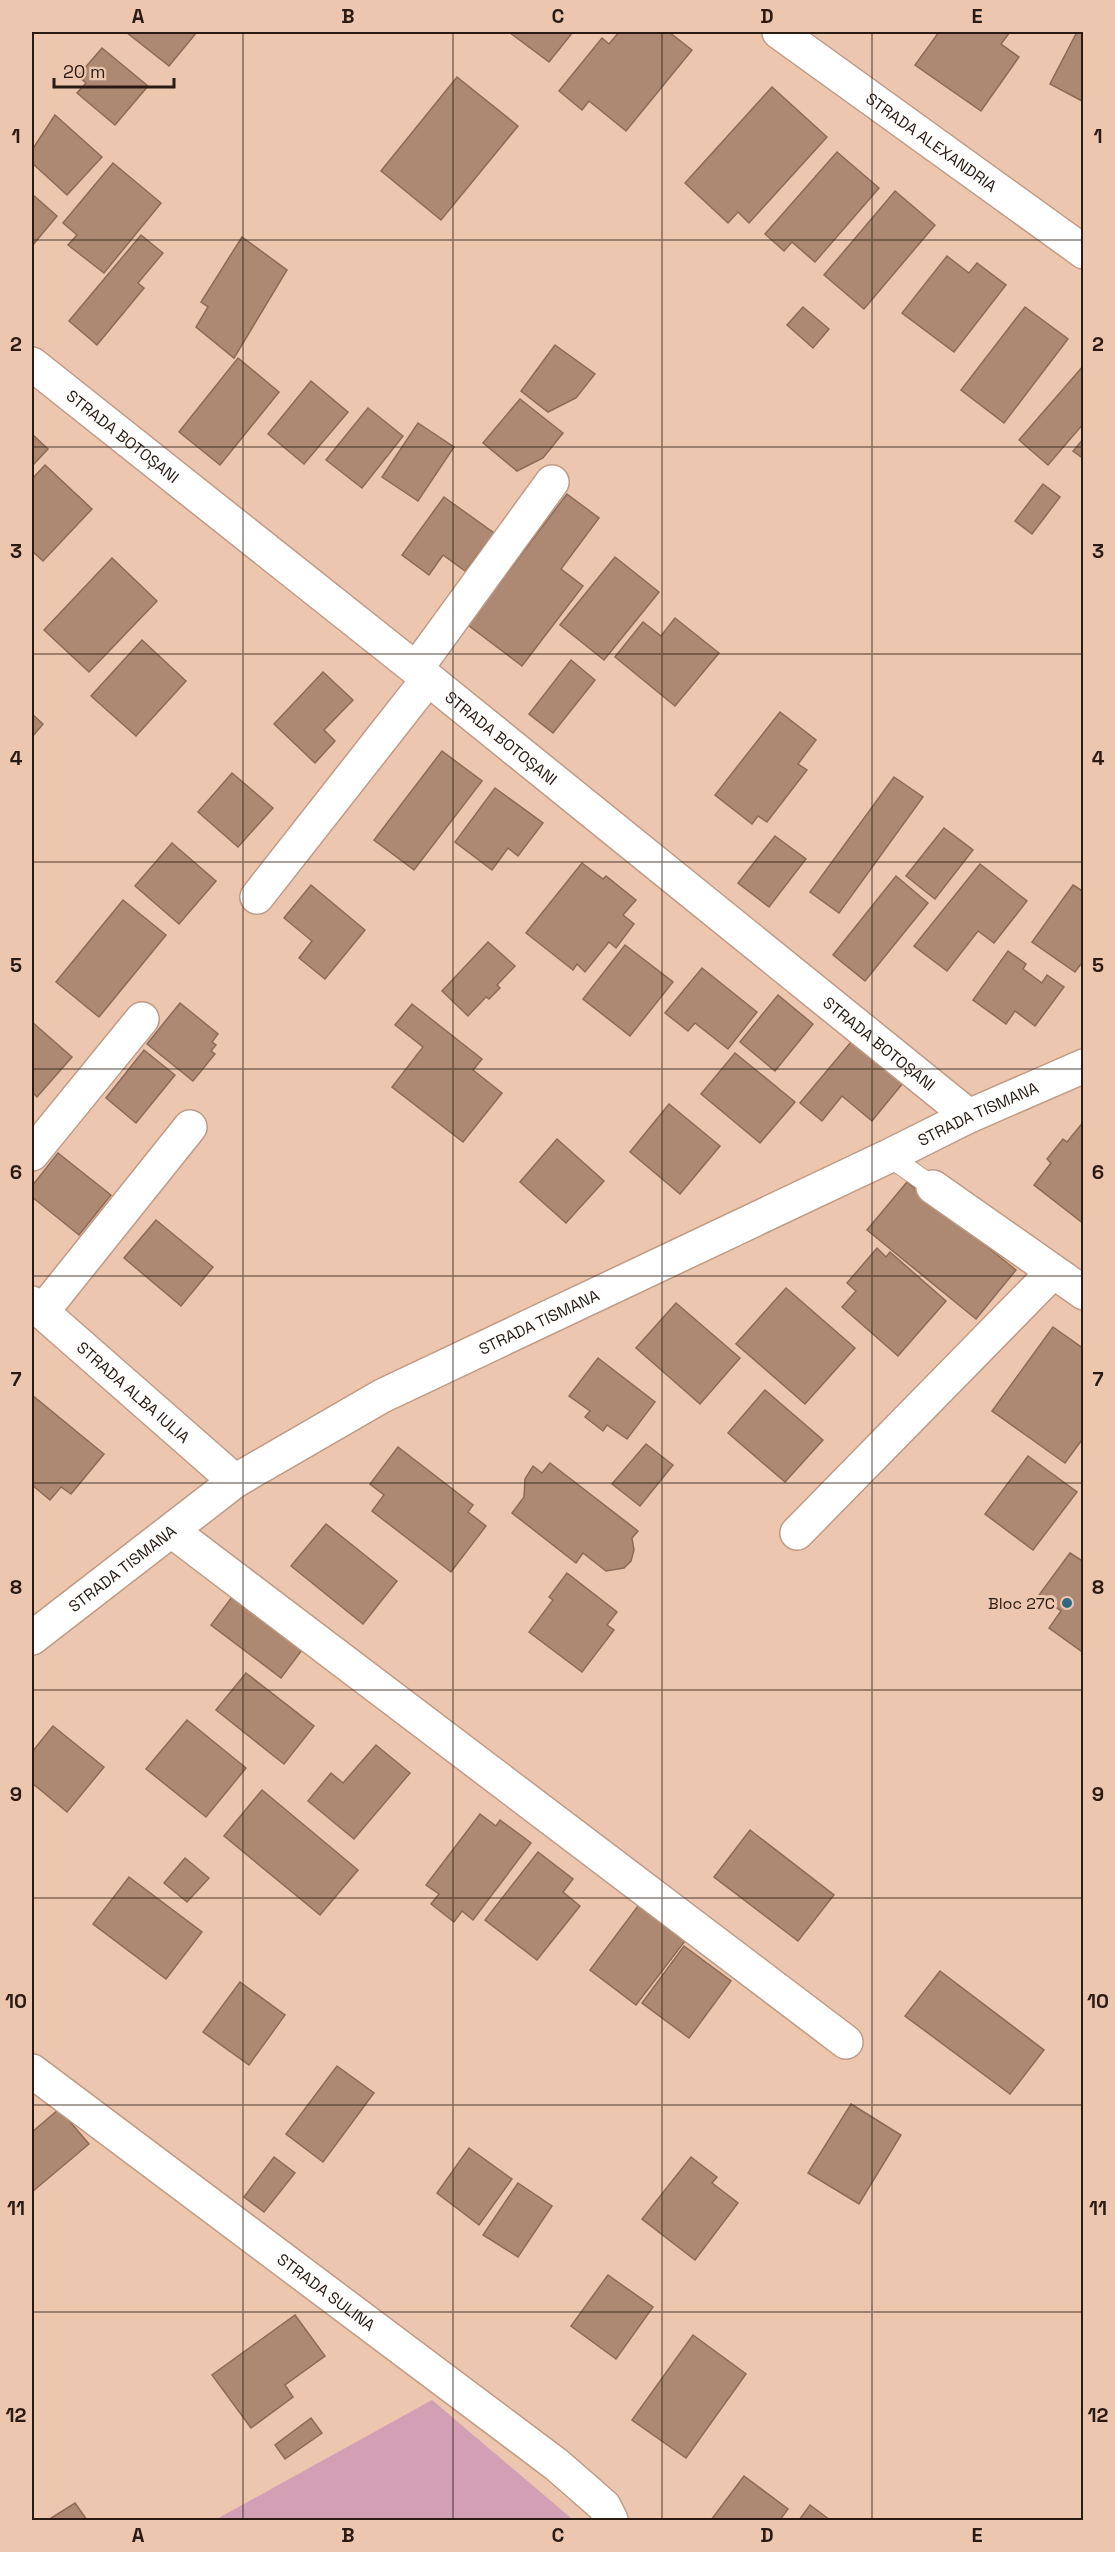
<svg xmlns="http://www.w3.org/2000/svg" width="1115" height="2552" viewBox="0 0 1115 2552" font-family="'Space Grotesk',sans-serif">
  <rect width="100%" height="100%" fill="#edc6b0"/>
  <path fill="#d29fb5" d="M432 2400 571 2518V2520H215Z"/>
  <g fill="#ad8974" stroke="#8c6a56" stroke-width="1.5">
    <path d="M126 32H197L169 66Z"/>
    <path d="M509 32H573L549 62Z"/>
    <path d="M619 32H669L692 50 626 131 589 101 582 110 559 91 602 38 609 44Z"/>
    <path d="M939 32H1010L1001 44 1019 57 981 111 915 65Z"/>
    <path d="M1077 32H1084L1082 101 1050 84Z"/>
    <path d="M102 48 148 86 115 125 77 93 86 83 78 76Z"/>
    <path d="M457 77 518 126 441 220 381 171Z"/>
    <path d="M772 87 827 137 749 223 738 212 728 223 685 183Z"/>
    <path d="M55 115 102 157 67 195 32 163V150Z"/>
    <path d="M837 152 879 188 815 262 792 242 784 251 765 234Z"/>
    <path d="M113 163 161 203 104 273 68 245 77 235 63 223Z"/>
    <path d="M895 191 935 225 864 309 824 275Z"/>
    <path d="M32 194 57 216 32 246Z"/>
    <path d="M141 235 163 253 138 283 144 288 97 345 69 321Z"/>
    <path d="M242 237 287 270 234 358 196 327 208 307 201 302Z"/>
    <path d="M947 256 969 273 977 263 1006 285 954 352 902 313Z"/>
    <path d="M803 307 829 329 813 348 787 325Z"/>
    <path d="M1025 307 1068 339 1004 423 961 390Z"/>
    <path d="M555 345 595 374 576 398 548 412 521 391Z"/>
    <path d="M238 358 279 392 220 465 179 432Z"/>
    <path d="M1084 365V423L1048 465 1019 440Z"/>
    <path d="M311 381 348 412 304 464 268 434Z"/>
    <path d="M520 399 563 433 543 458 517 471 483 443Z"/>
    <path d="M368 408 403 436 362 488 326 460Z"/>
    <path d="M418 423 454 447 418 501 382 477Z"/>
    <path d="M32 434 48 449 32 466Z"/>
    <path d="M1084 438V459L1073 451Z"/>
    <path d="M45 465 92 509 43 561 32 551V479Z"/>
    <path d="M1043 484 1060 497 1032 534 1015 521Z"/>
    <path d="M567 494 599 518 561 569 583 586 522 666 468 625Z"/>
    <path d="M444 497 494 533 465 571 443 555 429 575 402 555Z"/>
    <path d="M615 557 659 592 604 660 560 625Z"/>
    <path d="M112 558 157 601 89 672 44 630Z"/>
    <path d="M675 618 719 653 675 706 615 657 643 622 661 636Z"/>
    <path d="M142 640 186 681 136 736 91 696Z"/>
    <path d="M571 660 595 680 553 733 529 714Z"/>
    <path d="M323 672 353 700 324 730 335 741 315 763 274 724Z"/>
    <path d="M780 712 816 740 798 764 807 770 767 822 758 816 752 824 715 795Z"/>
    <path d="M32 714 43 724 32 737Z"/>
    <path d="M442 751 482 781 414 870 374 840Z"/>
    <path d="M232 773 273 808 238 847 198 812Z"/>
    <path d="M894 777 923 797 839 913 810 892Z"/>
    <path d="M495 788 543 823 518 856 508 848 492 870 455 842Z"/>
    <path d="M944 828 973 850 935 899 906 876Z"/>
    <path d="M775 836 806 859 769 907 738 883Z"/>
    <path d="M172 843 216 881 179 924 135 886Z"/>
    <path d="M582 863 603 879 606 876 636 900 623 915 634 924 616 948 609 942 585 972 577 964 573 970 526 933Z"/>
    <path d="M980 864 1027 901 994 943 978 931 947 971 914 946Z"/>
    <path d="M896 876 928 903 865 981 833 955Z"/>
    <path d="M311 885 365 930 325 979 299 958 312 941 284 918Z"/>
    <path d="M1073 885 1084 892V960L1075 972 1032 942Z"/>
    <path d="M123 900 166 935 99 1017 56 982Z"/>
    <path d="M488 942 515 966 497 985 500 988 489 999 486 997 468 1016 442 991Z"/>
    <path d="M625 945 673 982 630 1036 583 999Z"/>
    <path d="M1008 951 1026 964 1023 969 1042 983 1047 975 1064 987 1035 1026 1015 1011 1006 1024 973 1000Z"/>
    <path d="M702 968 757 1012 728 1049 695 1023 688 1031 665 1013Z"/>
    <path d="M778 995 813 1024 775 1071 740 1042Z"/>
    <path d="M180 1003 218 1034 212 1042 216 1045 211 1051 215 1054 193 1081 147 1044Z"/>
    <path d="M412 1004 482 1059 473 1070 502 1093 463 1142 392 1087 423 1047 395 1025Z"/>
    <path d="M32 1022 72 1057 37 1097 32 1092Z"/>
    <path d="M856 1036 907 1078 872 1121 842 1096 822 1121 800 1103Z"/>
    <path d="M144 1050 175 1075 136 1123 106 1098Z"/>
    <path d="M735 1053 795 1102 760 1143 701 1094Z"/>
    <path d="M669 1104 720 1146 680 1194 630 1152Z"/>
    <path d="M1084 1121V1224L1034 1185 1051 1163 1047 1159 1063 1139 1067 1142Z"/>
    <path d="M557 1139 604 1181 566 1223 520 1182Z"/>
    <path d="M58 1153 111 1195 79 1235 32 1197V1186Z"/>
    <path d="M907 1182 1016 1270 976 1319 867 1230Z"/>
    <path d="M156 1220 213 1267 181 1306 124 1258Z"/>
    <path d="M877 1248 886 1257 890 1252 946 1301 898 1356 842 1307 856 1291 847 1283Z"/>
    <path d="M786 1288 855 1348 805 1404 736 1344Z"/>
    <path d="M676 1303 740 1358 700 1404 636 1348Z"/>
    <path d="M1053 1327 1084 1349V1437L1065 1463 992 1411Z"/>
    <path d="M598 1358 655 1402 627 1439 607 1425 603 1431 585 1417 590 1411 569 1396Z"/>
    <path d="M765 1390 823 1440 785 1482 728 1433Z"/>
    <path d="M32 1395 104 1454 71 1494 61 1487 50 1500 32 1485Z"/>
    <path d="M646 1444 673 1465 640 1506 612 1484Z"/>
    <path d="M398 1447 473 1505 468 1512 486 1526 451 1572 372 1511 384 1495 370 1484Z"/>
    <path d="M1028 1456 1077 1492 1033 1550 985 1514Z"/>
    <path d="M550 1463 638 1531 632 1538 634 1550 631 1561 624 1568 606 1571 583 1553 576 1563 512 1513 524 1497 525 1479 533 1466 542 1473Z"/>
    <path d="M326 1524 397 1581 363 1624 291 1566Z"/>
    <path d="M1070 1553 1084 1562V1648L1081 1651 1049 1628 1061 1611 1039 1595Z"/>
    <path d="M567 1573 617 1612 607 1625 614 1630 582 1672 529 1632 553 1600 549 1597Z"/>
    <path d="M241 1585 311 1638 281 1678 211 1625Z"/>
    <path d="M246 1673 314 1726 284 1764 216 1710Z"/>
    <path d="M187 1720 246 1768 206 1817 146 1769Z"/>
    <path d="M53 1726 104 1767 67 1812 32 1783V1752Z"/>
    <path d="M376 1745 410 1773 354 1839 308 1801 331 1773 343 1783Z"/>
    <path d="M262 1790 358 1870 320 1915 224 1836Z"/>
    <path d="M480 1814 496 1826 500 1820 531 1843 473 1920 462 1911 454 1922 431 1904 439 1894 426 1885Z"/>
    <path d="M750 1830 834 1895 798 1941 714 1877Z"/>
    <path d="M538 1852 573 1879 563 1892 580 1906 537 1960 485 1920Z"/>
    <path d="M185 1858 209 1878 187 1902 164 1883Z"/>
    <path d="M129 1877 202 1932 166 1979 93 1924Z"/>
    <path d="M638 1906 685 1941 636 2005 590 1970Z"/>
    <path d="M684 1946 731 1981 689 2038 642 2003Z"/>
    <path d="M940 1971 1044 2050 1010 2094 905 2016Z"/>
    <path d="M240 1982 285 2015 249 2065 203 2032Z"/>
    <path d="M337 2066 374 2093 323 2162 286 2134Z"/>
    <path d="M851 2104 901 2135 859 2204 808 2173Z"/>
    <path d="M59 2109 89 2144 32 2192V2132Z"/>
    <path d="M469 2148 512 2179 479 2225 437 2193Z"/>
    <path d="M274 2157 295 2173 264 2212 244 2197Z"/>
    <path d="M691 2157 717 2177 712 2183 738 2203 695 2260 642 2219Z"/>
    <path d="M518 2183 552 2206 518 2257 483 2235Z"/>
    <path d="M608 2275 653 2307 616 2359 571 2326Z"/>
    <path d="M295 2315 325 2356 285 2385 293 2397 251 2428 212 2375Z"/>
    <path d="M693 2335 746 2374 686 2458 632 2420Z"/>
    <path d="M311 2418 322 2433 285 2459 275 2445Z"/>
    <path d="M744 2476 788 2509 780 2520H711Z"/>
    <path d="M75 2503 87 2520H48Z"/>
    <path d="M810 2505 830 2520H799Z"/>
  </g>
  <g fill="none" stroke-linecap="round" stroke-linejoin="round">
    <defs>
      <path id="service" d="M889 1156 933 1187"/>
      <g id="minor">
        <path id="s1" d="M779 32 1084 252"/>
        <path id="s2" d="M32 364 416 669 969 1116"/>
        <path d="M416 669 552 482"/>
        <path d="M257 897 428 679"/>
        <path d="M32 1154 142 1019"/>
        <path d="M933 1187 1084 1293"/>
        <path id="s3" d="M32 1303 235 1481"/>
        <path d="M42 1312 190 1127"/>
        <path d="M172 1531 846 2042"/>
        <path d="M797 1533 1053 1272"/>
        <path id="s4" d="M32 1638 235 1481 382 1396 889 1156 969 1116 1084 1066"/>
        <path id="s5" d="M32 2071 557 2465 604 2506 611 2520"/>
      </g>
    </defs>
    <use href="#service" stroke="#bf9a85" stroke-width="22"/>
    <use href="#minor" stroke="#bf9a85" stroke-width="36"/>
    <use href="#service" stroke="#fff" stroke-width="20"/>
    <use href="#minor" stroke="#fff" stroke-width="33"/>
  </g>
  <path fill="none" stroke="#291b13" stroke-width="1.5" stroke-opacity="0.55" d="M243 32V2520M453 32V2520M662 32V2520M872 32V2520M32 240H1084M32 447H1084M32 654H1084M32 862H1084M32 1069H1084M32 1276H1084M32 1483H1084M32 1690H1084M32 1898H1084M32 2105H1084M32 2312H1084"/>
  <circle fill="#306882" stroke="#edc6b0" stroke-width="2" cx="1067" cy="1603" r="6"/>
  <g text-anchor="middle" stroke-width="6" stroke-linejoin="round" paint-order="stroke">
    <g font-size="16" fill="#291b13" stroke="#edc6b0">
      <text dy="6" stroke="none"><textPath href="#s1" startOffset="188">STRADA ALEXANDRIA</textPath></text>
      <text dy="6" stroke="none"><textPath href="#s2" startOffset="116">STRADA BOTOȘANI</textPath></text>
      <text dy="6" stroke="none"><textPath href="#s2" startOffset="600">STRADA BOTOȘANI</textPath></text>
      <text dy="6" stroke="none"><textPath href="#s2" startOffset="1086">STRADA BOTOȘANI</textPath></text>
      <text dy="6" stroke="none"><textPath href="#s4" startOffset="1086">STRADA TISMANA</textPath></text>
      <text dy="6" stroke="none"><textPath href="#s4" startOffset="600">STRADA TISMANA</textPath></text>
      <text dy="6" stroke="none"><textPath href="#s3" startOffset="135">STRADA ALBA IULIA</textPath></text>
      <text dy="6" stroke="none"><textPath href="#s4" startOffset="114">STRADA TISMANA</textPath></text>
      <text dy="6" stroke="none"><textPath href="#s5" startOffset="368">STRADA SULINA</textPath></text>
    </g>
    <g font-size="16" fill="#291b13" stroke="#edc6b0" text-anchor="end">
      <text x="1055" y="1609">Bloc 27C</text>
    </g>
  </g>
  <rect width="1115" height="2552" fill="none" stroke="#edc6b0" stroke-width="66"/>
  <path d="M54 78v9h120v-9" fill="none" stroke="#291b13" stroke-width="3"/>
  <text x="63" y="78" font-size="18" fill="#291b13" stroke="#edc6b0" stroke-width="4.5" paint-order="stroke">20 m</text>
  <rect x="33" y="33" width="1049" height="2486" fill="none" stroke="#291b13" stroke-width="2"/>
  <g font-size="20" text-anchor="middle" font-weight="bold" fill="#291b13">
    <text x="138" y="23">A</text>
    <text x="348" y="23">B</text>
    <text x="558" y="23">C</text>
    <text x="767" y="23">D</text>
    <text x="977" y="23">E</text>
    <text x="16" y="143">1</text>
    <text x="1098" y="143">1</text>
    <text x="16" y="351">2</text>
    <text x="1098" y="351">2</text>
    <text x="16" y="558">3</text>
    <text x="1098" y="558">3</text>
    <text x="16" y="765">4</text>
    <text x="1098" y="765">4</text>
    <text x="16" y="972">5</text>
    <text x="1098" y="972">5</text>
    <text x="16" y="1179">6</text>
    <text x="1098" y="1179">6</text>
    <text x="16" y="1386">7</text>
    <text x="1098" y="1386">7</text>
    <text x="16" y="1594">8</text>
    <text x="1098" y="1594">8</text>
    <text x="16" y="1801">9</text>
    <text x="1098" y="1801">9</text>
    <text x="16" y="2008">10</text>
    <text x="1098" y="2008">10</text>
    <text x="16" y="2215">11</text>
    <text x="1098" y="2215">11</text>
    <text x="16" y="2422">12</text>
    <text x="1098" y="2422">12</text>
    <text x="138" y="2542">A</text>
    <text x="348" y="2542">B</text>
    <text x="558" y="2542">C</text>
    <text x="767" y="2542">D</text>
    <text x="977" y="2542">E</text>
  </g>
</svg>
